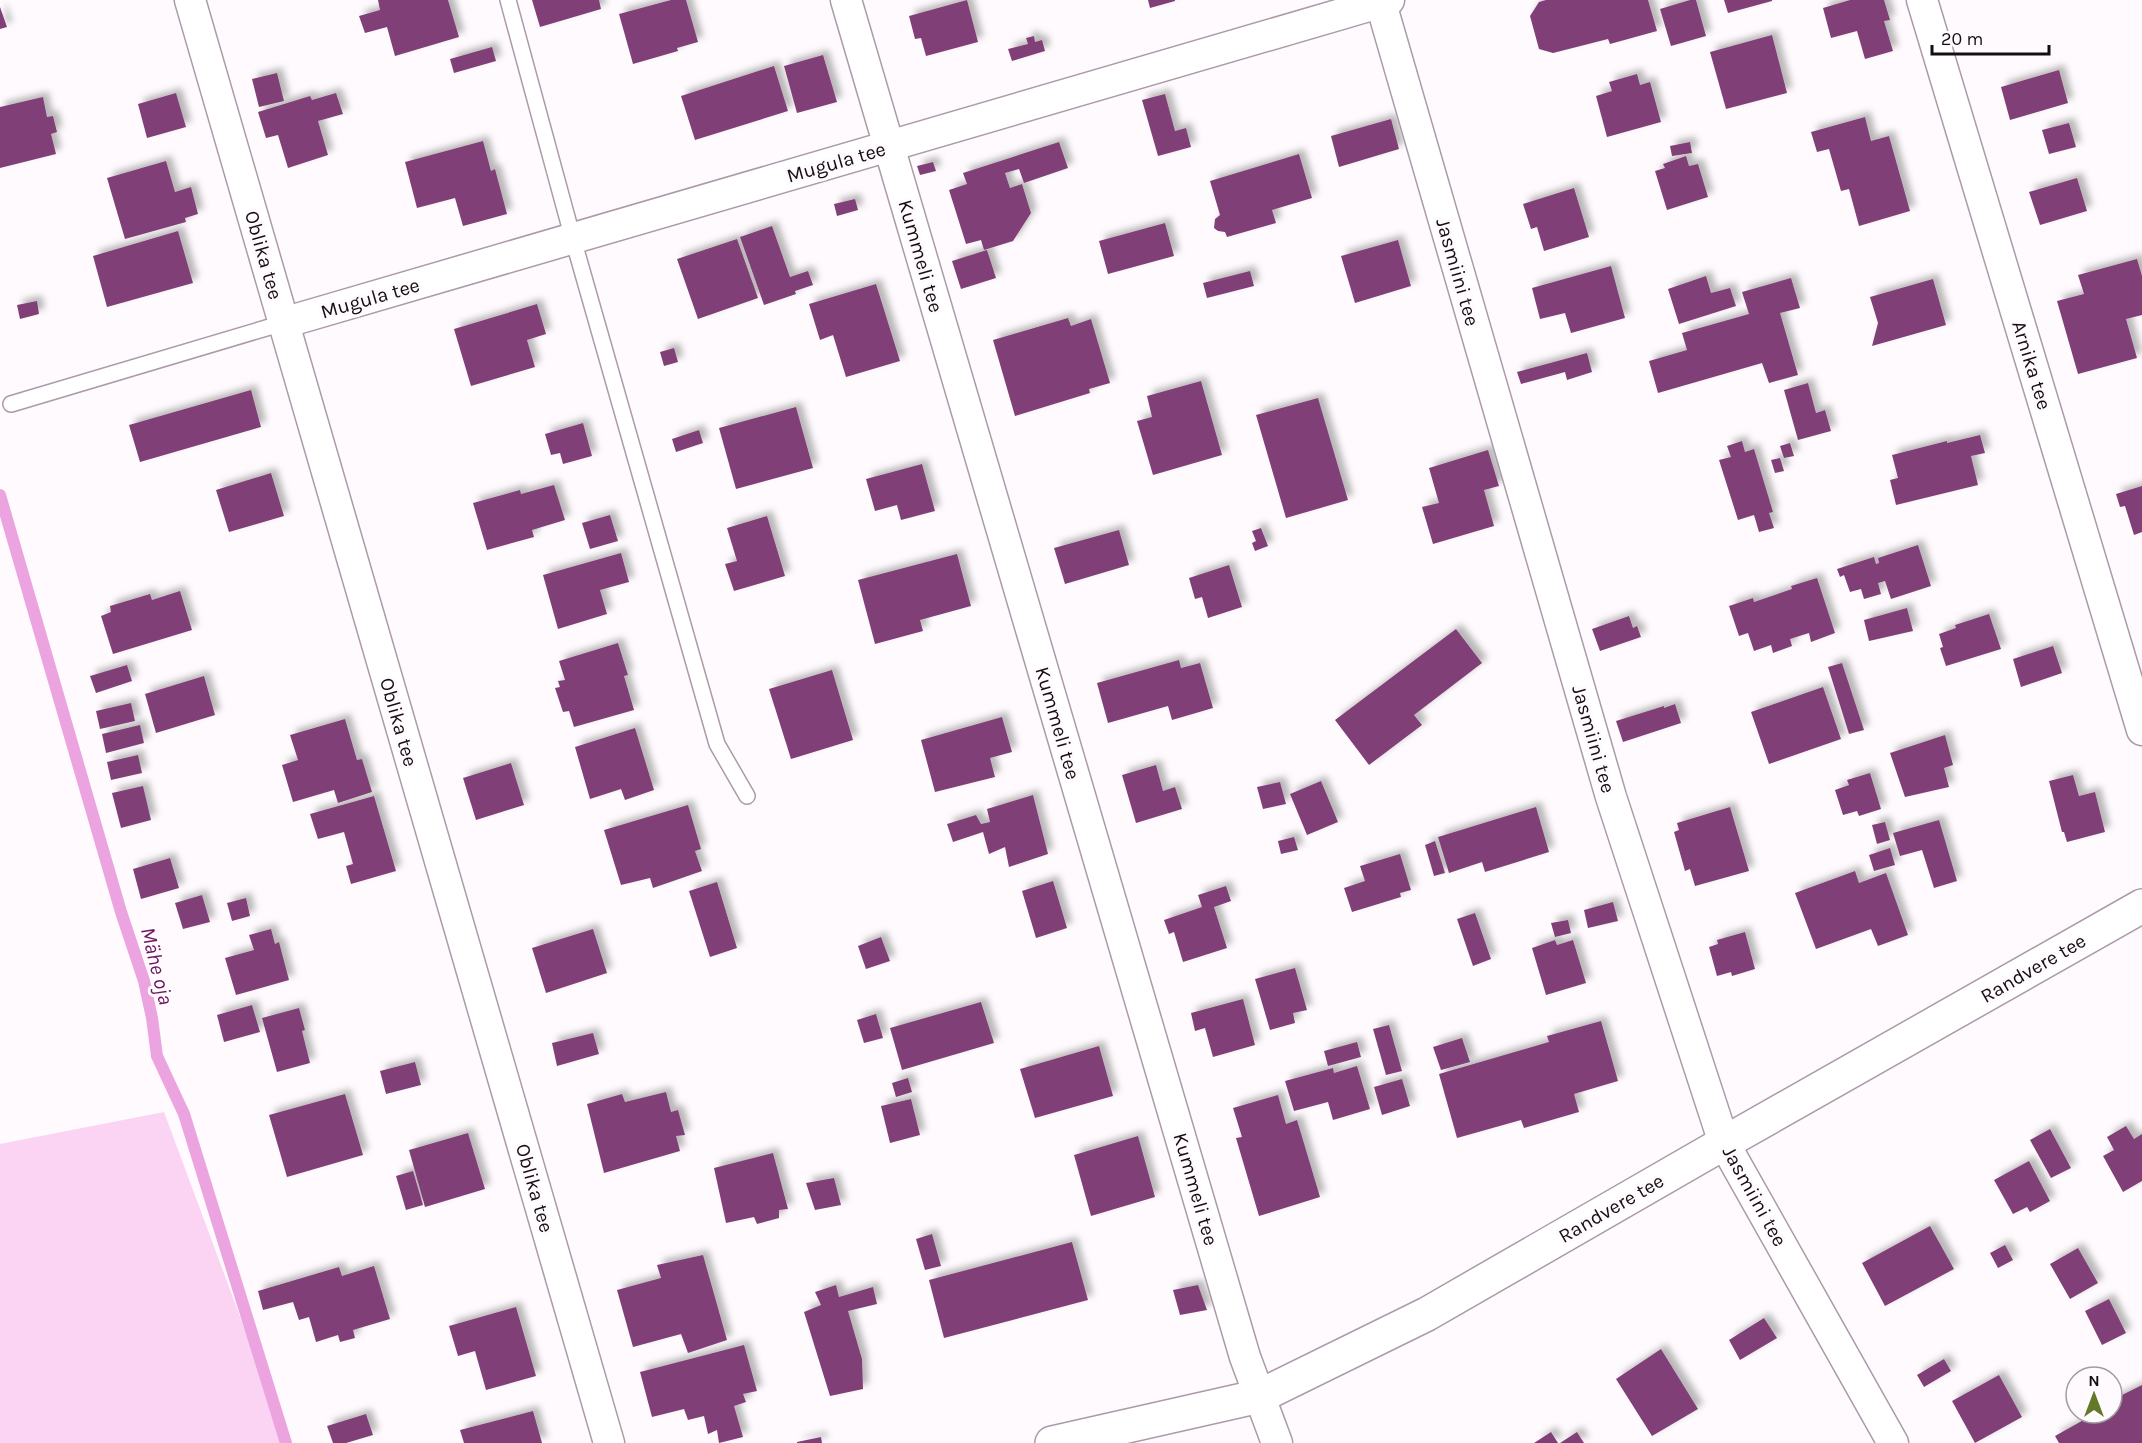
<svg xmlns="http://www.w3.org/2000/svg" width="2142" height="1443" viewBox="0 0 2142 1443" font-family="Karla,sans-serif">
  <defs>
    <filter id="shadow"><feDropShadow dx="5.5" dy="-5.5" stdDeviation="3" flood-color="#0004"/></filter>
  </defs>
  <rect width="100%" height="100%" fill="#fefafd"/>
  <path fill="#fbd4f3" d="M164 1112 287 1443H0V1144Z"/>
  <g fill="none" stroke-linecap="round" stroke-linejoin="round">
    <path stroke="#eca4e0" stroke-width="12" d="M0 495 121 912 144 981 152 1018 157 1056 184 1114 286 1443"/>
  </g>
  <g fill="#804077" filter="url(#shadow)">
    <path d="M378 0H448L459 37 395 56 387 27 365 33 359 16 380 10Z"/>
    <path d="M532 0H599L601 9 540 27Z"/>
    <path d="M671 0H686L698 42 677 48 678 51 633 64 619 14Z"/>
    <path d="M967 0 978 42 926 56 921 38 915 39 909 16Z"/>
    <path d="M1148 0H1175V1L1150 8Z"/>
    <path d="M1546 0H1648L1657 31 1610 44 1608 39 1553 53 1539 49 1530 16 1539 2Z"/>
    <path d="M1690 0H1696L1706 36 1671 46 1660 9Z"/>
    <path d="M1724 0H1772V1L1728 13Z"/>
    <path d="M1850 0H1884L1890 20 1884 21 1893 51 1865 59 1857 31 1831 38 1823 8Z"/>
    <path d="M0 7 7 27 0 29Z"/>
    <path d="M1772 35 1787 93 1726 109 1710 52Z"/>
    <path d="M1034 36 1035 42 1042 40 1045 51 1012 61 1008 49 1028 44 1026 38Z"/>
    <path d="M492 47 496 61 454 73 450 59Z"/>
    <path d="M823 55 837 102 797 113 784 66Z"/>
    <path d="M774 66 788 111 695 140 681 96Z"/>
    <path d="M2059 70 2068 103 2010 120 2001 87Z"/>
    <path d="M277 73 284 101 259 107 252 79Z"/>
    <path d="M1637 74 1640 85 1650 82 1661 122 1607 137 1596 96 1612 91 1609 82Z"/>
    <path d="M176 93 186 127 147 138 138 104Z"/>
    <path d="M336 93 343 114 318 121 328 155 288 168 278 135 266 138 258 112 310 96 312 100Z"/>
    <path d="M1165 94 1175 131 1186 128 1191 147 1158 156 1142 100Z"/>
    <path d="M43 97 47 117 53 116 57 132 51 134 56 154 0 168V107Z"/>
    <path d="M1865 117 1871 141 1889 136 1910 211 1859 226 1849 189 1841 191 1829 149 1817 152 1811 132Z"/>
    <path d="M1391 119 1399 149 1339 167 1331 136Z"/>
    <path d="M2069 123 2076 147 2049 154 2042 130Z"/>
    <path d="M483 141 491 171 495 169 507 214 463 226 455 198 417 208 405 162Z"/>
    <path d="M1059 142 1068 168 1024 183 1019 169 1005 173 1010 188 1022 184 1031 213 1013 241 984 250 981 240 966 244 949 190 967 184 963 173Z"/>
    <path d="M1690 142 1692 153 1672 156 1670 146Z"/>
    <path d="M1299 154 1312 198 1272 210 1276 223 1227 237 1225 232 1218 231 1214 228 1215 219 1220 215 1210 181Z"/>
    <path d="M1686 156 1689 166 1698 164 1708 197 1667 210 1655 171 1665 168 1663 164Z"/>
    <path d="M166 161 175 192 191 187 198 214 185 218 186 222 125 239 107 178Z"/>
    <path d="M933 162 936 171 920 175 917 166Z"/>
    <path d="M2077 178 2087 211 2040 225 2029 192Z"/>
    <path d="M1574 188 1589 237 1544 251 1537 227 1531 229 1523 204Z"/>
    <path d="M855 199 858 210 837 216 834 204Z"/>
    <path d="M1165 223 1174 256 1108 274 1099 241Z"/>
    <path d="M772 226 790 277 808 271 813 285 795 291 796 294 764 305 740 237Z"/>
    <path d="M178 231 193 283 107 307 93 256Z"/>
    <path d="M737 239 758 298 698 319 677 259Z"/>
    <path d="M1398 240 1411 286 1355 303 1341 256Z"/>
    <path d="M987 250 996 278 961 289 952 261Z"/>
    <path d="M2137 259 2142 276V315L2126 319 2137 358 2078 374 2057 301 2084 294 2078 275Z"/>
    <path d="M1611 266 1625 318 1571 333 1565 313 1540 319 1532 288Z"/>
    <path d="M1250 271 1254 286 1207 298 1203 283Z"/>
    <path d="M1706 276 1711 293 1730 288 1736 306 1679 324 1668 289Z"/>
    <path d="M1791 278 1800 308 1780 313 1798 375 1769 383 1762 363 1658 393 1649 361 1687 350 1682 333 1749 314 1742 292Z"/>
    <path d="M1933 279 1946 325 1872 346 1878 323 1870 297Z"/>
    <path d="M876 284 900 361 846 377 833 335 820 340 809 304Z"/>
    <path d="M37 301 39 314 20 319 17 305Z"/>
    <path d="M537 304 546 334 527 340 535 367 471 386 454 329Z"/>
    <path d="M1068 318 1071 326 1091 319 1110 383 1089 389 1090 393 1015 416 993 340Z"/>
    <path d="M674 348 678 362 664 366 660 352Z"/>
    <path d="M1587 353 1592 372 1567 380 1565 372 1521 384 1517 372Z"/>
    <path d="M1201 381 1222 455 1153 475 1137 421 1152 417 1147 396Z"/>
    <path d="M1808 383 1816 413 1825 410 1831 431 1798 440 1784 390Z"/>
    <path d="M251 390 261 427 140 462 129 425Z"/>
    <path d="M1318 398 1348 500 1286 518 1256 415Z"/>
    <path d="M796 407 813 468 736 489 719 428Z"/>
    <path d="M583 423 592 456 563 464 560 453 551 455 545 434Z"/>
    <path d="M699 430 703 443 676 452 672 439Z"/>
    <path d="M1980 435 1985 453 1971 456 1978 485 1896 505 1890 480 1898 478 1892 455 1947 441V443Z"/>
    <path d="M1742 441 1745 452 1754 449 1773 512 1769 513 1774 528 1759 532 1754 515 1738 520 1719 460 1731 457 1727 446Z"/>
    <path d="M1790 443 1794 456 1784 458 1780 446Z"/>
    <path d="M1488 450 1499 486 1484 490 1494 526 1433 544 1422 507 1439 503 1429 468Z"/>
    <path d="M1780 458 1784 471 1775 473 1771 460Z"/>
    <path d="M922 464 935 511 901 520 897 505 875 511 866 479Z"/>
    <path d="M271 473 284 516 229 532 216 490Z"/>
    <path d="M554 485 565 520 532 530 534 537 487 550 473 503 520 490 521 494Z"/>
    <path d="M2142 486V532L2134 535 2125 506 2120 507 2116 494Z"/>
    <path d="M610 515 618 541 590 549 582 523Z"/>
    <path d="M767 516 785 576 734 591 725 564 737 561 727 528Z"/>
    <path d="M1261 528 1268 546 1255 551 1252 543 1256 541 1252 531Z"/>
    <path d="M1119 530 1129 565 1065 584 1054 548Z"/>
    <path d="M1918 545 1931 586 1891 599 1885 581 1878 583 1881 594 1864 599 1861 589 1850 592 1844 575 1840 577 1837 569 1874 557 1876 564 1879 563 1878 558Z"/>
    <path d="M621 553 629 582 600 590 607 614 558 629 543 575Z"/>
    <path d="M957 554 971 606 920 620 923 631 875 644 858 580Z"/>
    <path d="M1229 565 1242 607 1208 618 1202 597 1195 599 1189 578Z"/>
    <path d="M1817 578 1835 633 1811 642 1809 633 1790 639 1792 646 1773 653 1771 645 1754 651 1748 633 1739 636 1729 606 1753 598 1754 602 1792 589 1791 586Z"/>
    <path d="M180 591 192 630 113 654 101 616 111 612 110 606 150 594 152 600Z"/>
    <path d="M1907 608 1913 631 1869 641 1864 620Z"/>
    <path d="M1989 614 2001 649 1946 666 1940 648 1943 647 1939 634 1956 628 1955 625Z"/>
    <path d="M1629 616 1633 628 1637 626 1641 637 1600 651 1592 629Z"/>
    <path d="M1456 629 1482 663 1414 715 1422 725 1369 765 1335 720Z"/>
    <path d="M618 643 628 675 624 676 634 710 574 727 569 711 563 712 555 688 560 687 558 681 565 680 559 661Z"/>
    <path d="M2053 646 2062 673 2021 687 2013 659Z"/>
    <path d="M1179 660 1181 668 1200 663 1213 708 1172 720 1168 706 1108 723 1097 683Z"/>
    <path d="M1842 663 1864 730 1849 734 1828 667Z"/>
    <path d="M127 665 132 681 96 693 90 676Z"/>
    <path d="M832 670 853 740 791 759 769 689Z"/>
    <path d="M204 676 215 715 156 733 145 694Z"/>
    <path d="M1823 687 1841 739 1769 764 1751 712Z"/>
    <path d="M131 703 135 721 100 729 96 711Z"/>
    <path d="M1675 704 1681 723 1623 742 1616 721 1664 706V708Z"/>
    <path d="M1002 717 1012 752 990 758 995 777 935 792 921 740Z"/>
    <path d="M345 719 357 760 362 759 372 792 338 803 334 790 293 802 282 765 298 760 290 735Z"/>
    <path d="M140 725 144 743 106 753 102 734Z"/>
    <path d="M635 728 654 790 625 800 621 789 590 799 575 747Z"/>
    <path d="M1945 735 1953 765 1944 768 1949 787 1905 797 1890 753Z"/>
    <path d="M138 755 142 773 111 780 107 762Z"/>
    <path d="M511 763 524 805 476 820 463 778Z"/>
    <path d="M1156 765 1163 791 1175 787 1182 809 1136 823 1122 775Z"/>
    <path d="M1870 773 1881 809 1859 816 1857 811 1843 815 1835 790 1849 785 1847 780Z"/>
    <path d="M2073 775 2079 796 2095 792 2105 832 2067 842 2064 832H2062L2049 781Z"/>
    <path d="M1321 781 1338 822 1307 835 1290 794Z"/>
    <path d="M1280 782 1286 804 1263 809 1257 787Z"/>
    <path d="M143 786 151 820 121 828 112 793Z"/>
    <path d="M1033 795 1048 854 1009 867 1005 847 989 854 983 832 953 842 947 824 976 815 981 824 990 822 987 809Z"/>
    <path d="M374 796 396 871 351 884 346 866 353 864 344 832 318 839 310 814Z"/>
    <path d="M688 805 701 849 695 851 702 871 653 888 650 878 621 885 604 830Z"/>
    <path d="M1536 807 1549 852 1485 872 1482 862 1449 873 1438 837Z"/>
    <path d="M1730 807 1749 871 1695 886 1690 869 1685 871 1674 832 1679 830 1677 823Z"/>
    <path d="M1939 820 1957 881 1934 888 1922 850 1900 856 1893 833Z"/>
    <path d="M1885 822 1890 840 1877 844 1872 825Z"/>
    <path d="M1294 837 1298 850 1281 854 1278 841Z"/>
    <path d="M1435 841 1445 873 1434 876 1425 845Z"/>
    <path d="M1890 848 1895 865 1874 871 1869 855Z"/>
    <path d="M1400 854 1411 890 1400 893 1401 897 1352 912 1344 888 1365 881 1360 866Z"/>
    <path d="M170 858 179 888 141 899 133 869Z"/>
    <path d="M1855 871 1859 883 1886 873 1908 935 1878 946 1871 929 1816 949 1795 893Z"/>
    <path d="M1053 881 1067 928 1036 938 1022 891Z"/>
    <path d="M717 882 737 948 710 957 689 891Z"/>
    <path d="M1226 886 1231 901 1214 907 1227 948 1183 962 1174 932 1169 934 1164 920 1202 907 1198 895Z"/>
    <path d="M202 895 210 922 183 929 175 903Z"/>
    <path d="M246 898 250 916 232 921 227 903Z"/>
    <path d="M1613 902 1618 921 1588 928 1584 910Z"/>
    <path d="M1475 913 1491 959 1473 966 1457 919Z"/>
    <path d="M1568 920 1571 933 1555 937 1551 923Z"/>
    <path d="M271 929 275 944 279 942 289 980 236 995 225 958 254 950 249 935Z"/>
    <path d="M593 929 607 973 546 993 532 948Z"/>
    <path d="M1745 932 1755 969 1732 976 1731 972 1717 976 1709 947 1718 944 1717 940Z"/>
    <path d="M881 937 890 961 866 969 858 946Z"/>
    <path d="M1555 940 1557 945 1573 940 1586 983 1546 995 1532 948Z"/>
    <path d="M1295 968 1307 1010 1293 1013 1295 1023 1270 1030 1255 979Z"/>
    <path d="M1243 999 1255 1045 1213 1057 1205 1028 1195 1031 1191 1013Z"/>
    <path d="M981 1002 994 1043 902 1070 890 1028Z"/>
    <path d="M252 1005 260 1032 224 1042 217 1015Z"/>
    <path d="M299 1008 305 1030 302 1031 310 1063 277 1072 262 1018Z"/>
    <path d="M876 1014 883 1038 864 1043 857 1020Z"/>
    <path d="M1601 1021 1618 1081 1574 1094 1579 1112 1524 1128 1521 1120 1457 1138 1439 1074 1549 1042 1547 1036Z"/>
    <path d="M1389 1025 1402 1071 1386 1075 1373 1029Z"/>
    <path d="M593 1033 599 1054 557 1066 552 1043Z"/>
    <path d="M1462 1038 1470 1062 1441 1070 1433 1047Z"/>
    <path d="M1357 1042 1361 1057 1328 1066 1324 1051Z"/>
    <path d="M1099 1046 1113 1096 1035 1118 1020 1069Z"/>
    <path d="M415 1062 421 1085 386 1094 380 1071Z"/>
    <path d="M1357 1066 1370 1109 1333 1120 1328 1102 1294 1111 1285 1081 1333 1068 1334 1073Z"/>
    <path d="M908 1078 912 1092 896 1097 892 1083Z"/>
    <path d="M1402 1079 1410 1106 1382 1115 1374 1087Z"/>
    <path d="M666 1092 671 1112 678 1110 685 1135 676 1136 680 1151 604 1173 587 1104 622 1094 625 1102Z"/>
    <path d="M345 1094 363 1155 287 1177 269 1115Z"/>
    <path d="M1278 1095 1286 1124 1297 1120 1320 1197 1259 1216 1236 1138 1242 1137 1233 1108Z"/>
    <path d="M911 1099 920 1135 890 1143 881 1106Z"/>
    <path d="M2126 1126 2134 1139 2142 1134V1181L2123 1192 2103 1156 2114 1150 2107 1137Z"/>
    <path d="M2050 1129 2071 1168 2051 1178 2030 1140Z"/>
    <path d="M468 1133 485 1189 425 1207 409 1150Z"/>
    <path d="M1138 1136 1155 1197 1091 1216 1074 1155Z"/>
    <path d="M773 1153 788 1209 779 1210V1218L757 1224 754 1217 726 1223 714 1168Z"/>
    <path d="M2029 1161 2050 1201 2030 1212 2027 1207 2013 1214 1994 1180Z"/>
    <path d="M413 1171 423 1205 406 1210 396 1176Z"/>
    <path d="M834 1178 841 1205 815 1210 806 1183Z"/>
    <path d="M1930 1226 1954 1269 1885 1306 1862 1263Z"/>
    <path d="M932 1234 941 1266 925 1270 916 1239Z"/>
    <path d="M1072 1242 1088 1300 944 1338 929 1280Z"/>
    <path d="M2005 1245 2013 1260 1998 1268 1990 1253Z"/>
    <path d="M2078 1248 2098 1283 2070 1299 2050 1264Z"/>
    <path d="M703 1255 727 1340 688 1353 681 1334 633 1347 617 1290 661 1278 657 1265Z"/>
    <path d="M374 1266 390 1319 353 1330 355 1338 340 1342 338 1335 316 1342 309 1317 299 1320 293 1302 263 1310 258 1291 339 1267 342 1276Z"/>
    <path d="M836 1285 839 1297 873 1287 877 1304 848 1311 862 1359 863 1389 830 1396 804 1312 821 1305 815 1292Z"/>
    <path d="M1198 1285 1207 1310 1180 1315 1173 1290Z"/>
    <path d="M2109 1299 2126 1333 2102 1345 2085 1311Z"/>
    <path d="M516 1307 536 1376 486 1390 475 1351 458 1356 449 1326Z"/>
    <path d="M1764 1318 1777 1338 1740 1360 1729 1340Z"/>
    <path d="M744 1345 757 1391 743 1394 746 1402 734 1406 743 1437 719 1443 717 1430 708 1434 704 1416 688 1420 684 1409 652 1417 640 1372Z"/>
    <path d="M1661 1349 1698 1409 1652 1436 1616 1379Z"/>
    <path d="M1944 1359 1951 1371 1924 1387 1917 1375Z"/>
    <path d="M1999 1375 2022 1417 1975 1443 1952 1401Z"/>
    <path d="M2142 1385V1443H2059L2055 1436 2096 1413H2112V1400Z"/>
    <path d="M533 1411 542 1443H464L460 1430Z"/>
    <path d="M366 1414 373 1435 346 1443H333L327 1426Z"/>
    <path d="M1551 1432 1558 1443H1534Z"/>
    <path d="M1577 1432 1584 1443H1560Z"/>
    <path d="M821 1437 822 1443H797V1442Z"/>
  </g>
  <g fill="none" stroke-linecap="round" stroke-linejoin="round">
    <defs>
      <g id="service">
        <path d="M508 0 573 239 717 744 747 796"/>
        <path d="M11 404 283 323"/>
      </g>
      <g id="minor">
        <path d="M190 0 609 1443"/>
        <path d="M846 0 1245 1357 1277 1443"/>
        <path d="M1380 0 1611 797 1724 1143 1893 1443"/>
        <path d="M1922 0 2142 730"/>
        <path d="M283 323 1389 0"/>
      </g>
      <path id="secondary" d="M1052 1443 1260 1396 1427 1314 1724 1143 2142 906"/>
    </defs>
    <use href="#service" stroke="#ac9aa9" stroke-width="18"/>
    <use href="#minor" stroke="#ac9aa9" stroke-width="33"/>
    <use href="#secondary" stroke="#ac9aa9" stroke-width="36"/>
    <use href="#service" stroke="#fff" stroke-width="15"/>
    <use href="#minor" stroke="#fff" stroke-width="30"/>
    <use href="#secondary" stroke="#fff" stroke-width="33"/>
  </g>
  <g text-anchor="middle" stroke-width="6" stroke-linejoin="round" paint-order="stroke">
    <g font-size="20" fill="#140e13" stroke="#fefafd">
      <text transform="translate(836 162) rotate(-16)" y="7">Mugula tee</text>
      <text transform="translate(264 255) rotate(74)" y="7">Oblika tee</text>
      <text transform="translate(921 256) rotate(74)" y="7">Kummeli tee</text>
      <text transform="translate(1458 272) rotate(74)" y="7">Jasmiini tee</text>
      <text transform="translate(370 298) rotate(-16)" y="7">Mugula tee</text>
      <text transform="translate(2032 365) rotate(73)" y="7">Arnika tee</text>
      <text transform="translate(399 722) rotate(74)" y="7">Oblika tee</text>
      <text transform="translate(1058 723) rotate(74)" y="7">Kummeli tee</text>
      <text transform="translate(1594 739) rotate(74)" y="7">Jasmiini tee</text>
      <text transform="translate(2033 968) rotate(-30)" y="7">Randvere tee</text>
      <text transform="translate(535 1188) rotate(74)" y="7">Oblika tee</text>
      <text transform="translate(1196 1189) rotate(74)" y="7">Kummeli tee</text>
      <text transform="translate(1755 1196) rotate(61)" y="7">Jasmiini tee</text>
      <text transform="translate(1611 1208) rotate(-30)" y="7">Randvere tee</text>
    </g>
    <g font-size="21" font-style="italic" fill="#6a1762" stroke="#fefafd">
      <text transform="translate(157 966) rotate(76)" y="7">Mähe oja</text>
    </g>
  </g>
  <g transform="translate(2094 1395)"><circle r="28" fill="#fefafd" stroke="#a09c9f" stroke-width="1.5"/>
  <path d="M0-4.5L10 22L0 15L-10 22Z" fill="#637828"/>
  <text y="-9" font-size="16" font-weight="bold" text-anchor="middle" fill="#140e13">N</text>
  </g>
  <path d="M1932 45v9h117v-9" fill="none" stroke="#140e13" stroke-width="3"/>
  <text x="1941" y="45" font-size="18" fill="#140e13" stroke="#fefafd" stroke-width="4.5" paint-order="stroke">20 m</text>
</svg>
